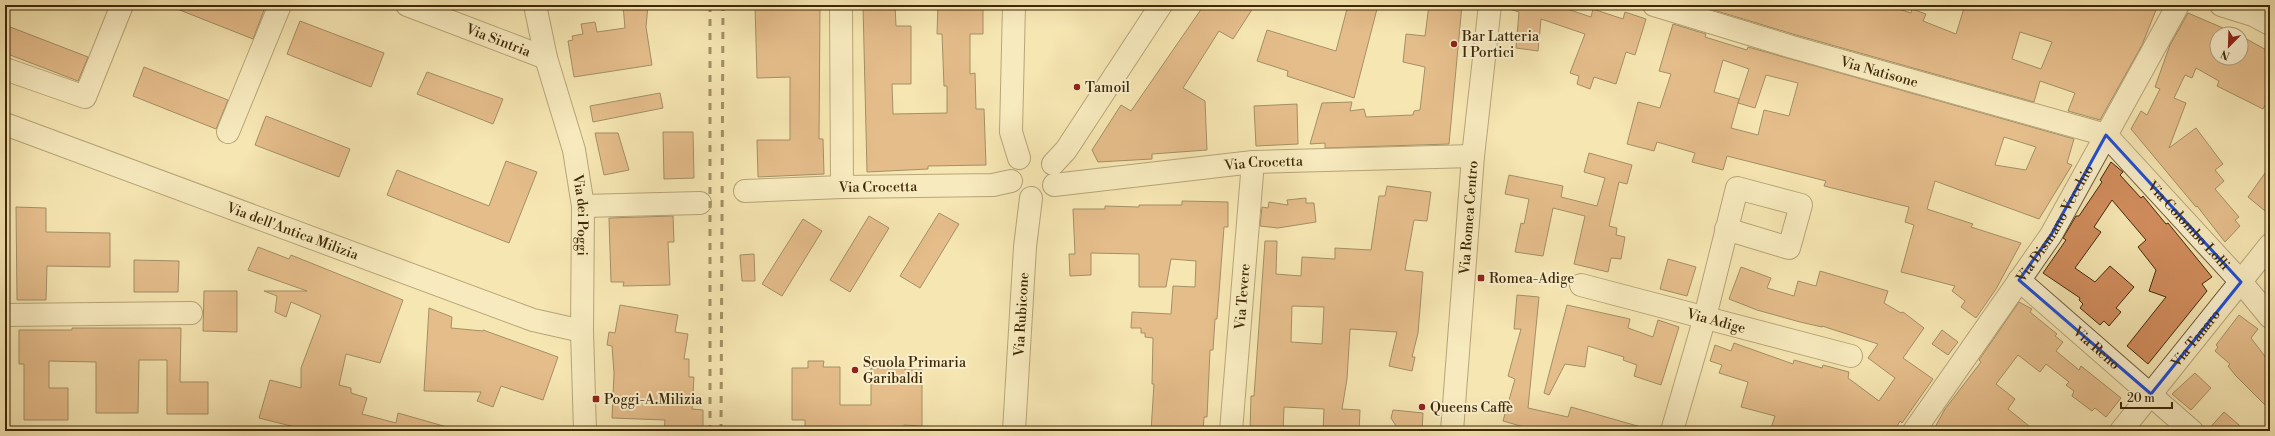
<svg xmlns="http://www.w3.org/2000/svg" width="2275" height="436" viewBox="0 0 2275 436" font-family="'Libre Bodoni',serif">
  <rect width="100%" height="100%" fill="#f6e6b2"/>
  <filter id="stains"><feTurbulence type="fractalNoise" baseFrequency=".005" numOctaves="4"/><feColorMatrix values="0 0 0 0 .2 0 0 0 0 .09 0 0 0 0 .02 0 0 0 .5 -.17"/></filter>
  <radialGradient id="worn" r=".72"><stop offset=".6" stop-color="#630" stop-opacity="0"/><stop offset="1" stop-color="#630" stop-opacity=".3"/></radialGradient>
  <g fill="#d18c5c" stroke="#3e2807" fill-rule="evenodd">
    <path d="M167 5H266L253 39Z"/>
    <path d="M623 5H648L646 27 652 65 574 77 568 41 573 40 572 36 583 34 581 24 595 22 597 32 625 28Z"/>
    <path d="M755 5H820L819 139H823L824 174 758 177 757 140H790V77L757 78Z"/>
    <path d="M863 5H895L896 26H911V84H892L893 114 947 113V86H944L942 34H937L938 5H983V34H970V74L975 73 976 109H984L986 165 928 166V169L867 172Z"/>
    <path d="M1204 5H1255L1233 39 1219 31 1183 88 1205 101 1207 150 1152 154V159L1098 162 1092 150 1121 105 1131 111Z"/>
    <path d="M1348 5H1378L1354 98 1287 76 1288 71 1257 61 1267 30 1336 51Z"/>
    <path d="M1429 5H1462L1449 144 1325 148V143L1310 144 1322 103 1352 102 1350 111 1364 109 1366 117 1413 115 1414 111 1420 110 1425 67 1403 62 1406 34 1425 36Z"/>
    <path d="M1506 5H1555L1591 17 1593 9 1623 19 1625 12 1646 19 1635 55 1626 52 1616 84 1594 77 1590 89 1577 84 1579 76 1570 73 1585 34 1541 19 1538 51 1516 48 1519 12 1506 8Z"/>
    <path d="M1697 5H1885L1911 13 1912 9 1926 14 1923 21 1956 34 1965 5H2158L2142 45 2100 120 2068 111 2075 93 2040 81 2034 102 1796 35ZM2020 32 2052 42 2041 69 2012 59Z"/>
    <path d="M2188 13 2237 34H2217V58H2241V36L2270 52V96L2263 109 2217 86 2219 81 2196 68 2192 78 2185 75 2174 98 2186 103 2169 148 2196 128 2223 164 2215 170 2224 181 2215 189 2239 217 2235 220 2240 226 2225 242 2197 206 2196 207 2131 129 2141 111 2147 115 2160 89 2155 87 2170 45Z"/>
    <path d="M300 21 384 53 371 87 287 54Z"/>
    <path d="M1673 24 1706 34 1705 37 1747 50 1748 47 2074 139 2067 163 2072 165 2039 219 1935 181 1927 209 1973 224 1971 227 2021 243 1996 289 1976 318 1961 307 1965 301 1952 291 1955 286 1901 272 1914 225 1905 222 1909 207 1824 186 1826 181 1727 156 1723 170 1692 162 1695 153 1657 142 1654 151 1627 144 1638 102 1660 108 1671 74 1659 71ZM1723 60 1749 69 1738 103 1739 99 1714 92ZM1766 75 1798 83 1789 116 1764 110 1758 135 1731 128 1738 103 1755 108ZM2004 137 2036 147 2026 170 1995 165Z"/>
    <path d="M5 25 88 57 78 81 5 53Z"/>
    <path d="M144 67 228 100 216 129 133 96Z"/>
    <path d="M427 72 503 99 493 124 417 94Z"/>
    <path d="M660 93 663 108 593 122 590 106Z"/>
    <path d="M1297 104 1298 144 1256 146 1254 106Z"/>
    <path d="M266 116 350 149 339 177 255 145Z"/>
    <path d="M663 132H693L694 178 664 179Z"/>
    <path d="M595 133H618L629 170 604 175Z"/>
    <path d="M1589 153 1632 165 1627 184 1619 182 1609 226 1617 228 1616 235 1625 237 1621 259 1611 258 1608 272 1574 264 1585 216 1553 208 1543 256 1515 252 1521 223 1524 224 1529 199 1505 194 1509 175 1563 186 1561 197 1597 206 1605 178 1584 172Z"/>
    <path d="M506 161 537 172 509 243 387 195 397 170 489 206Z"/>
    <path d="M2111 162 2123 172 2120 175 2141 198 2143 196 2166 224 2168 223 2212 277 2202 284 2207 291 2148 364 2127 346 2166 297 2149 291 2156 270 2138 247 2146 240 2112 200 2094 227 2101 232 2075 268 2095 282 2110 266 2134 287 2116 308 2121 312 2109 326 2104 321 2100 325 2080 308 2083 304 2079 300 2080 298 2043 273 2066 240 2063 238 2076 216H2079L2102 182 2100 180Z"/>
    <path d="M2270 166V215L2248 197Z"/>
    <path d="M1387 186 1431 192 1427 221 1414 220 1405 270 1423 272 1418 333 1412 357H1415L1412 371 1389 366 1397 332 1350 329 1347 379 1342 409 1360 410 1359 431H1323L1324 409 1284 407 1283 431H1250L1251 396H1254L1265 241H1277L1276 274 1301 276 1302 257 1335 259V248L1371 250 1379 196H1385ZM1292 306 1324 307 1322 344 1291 342Z"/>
    <path d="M1306 198V203H1314L1316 222 1278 228 1260 226 1262 207 1268 208 1269 202 1288 205 1287 200Z"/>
    <path d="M1182 201 1228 202V227H1224L1217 319H1215L1213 350H1210L1207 417H1204L1203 431H1151L1154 384H1152L1153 338 1145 337V333H1141V328H1131L1132 312 1171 314 1173 286 1195 287 1196 261 1171 259 1166 287H1139V254L1091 253V275L1070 276 1069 254H1075L1073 209H1105V206L1139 207V205H1182Z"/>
    <path d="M16 207 46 208V232L110 233V267L47 266 46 300H17Z"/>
    <path d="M939 213 959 224 920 288 900 276Z"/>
    <path d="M673 216 674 242H668L670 285 623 286 624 282H611L609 218Z"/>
    <path d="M869 216 889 228 850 292 830 280Z"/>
    <path d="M803 219 822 231 782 296 762 284Z"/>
    <path d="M258 247 289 259 291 255 403 300 380 363 346 354 339 385 351 388V393L367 398 362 414 396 423 398 413 447 427V431H311L259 418 270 380 301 388V368L321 315 291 302 286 317 275 312 277 296 264 291H307L248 270Z"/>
    <path d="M754 254 755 281H742L740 255Z"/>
    <path d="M1668 259 1696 267 1687 296 1660 289Z"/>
    <path d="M134 260 179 261 178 292H134Z"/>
    <path d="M1741 267 1771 278 1767 288 1794 296 1798 281 1816 286 1820 271 1888 291 1884 303 1901 313 1903 312 1924 328 1903 358 1933 379 1902 423 1900 421 1894 431H1770L1775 416 1741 407 1748 382 1719 373 1722 365 1710 361 1715 345 1731 351 1734 343 1793 364 1794 360 1822 368 1823 365 1849 372 1848 378 1879 401 1895 378 1868 358 1878 344 1822 326V327L1800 322 1757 310 1729 299Z"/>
    <path d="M204 291H237V332L203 331Z"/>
    <path d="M1517 295 1539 297 1528 408 1568 417 1571 407 1641 427 1640 431H1538L1503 421 1515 379 1508 376 1521 329H1514Z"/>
    <path d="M2019 302 2032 309 2030 312 2057 334 2055 336 2063 342 2056 351 2079 370 2081 366 2121 398 2106 417 2095 408 2092 411 2072 396 2074 391 2066 385 2069 382 2046 364 2040 372 2018 355 1996 384 2015 399 2008 409 2035 431H1933L1945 409 1981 362 1979 360Z"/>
    <path d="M620 305 678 315 675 332 688 334 684 359H689V377H694L692 409 703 410V429L664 431 665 420 612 418 614 373 612 346 607 345 609 332 615 333Z"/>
    <path d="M1567 305 1630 319 1628 328 1653 337 1658 320 1679 327 1661 385 1634 376 1637 365 1623 360 1624 357 1588 346 1585 367 1565 364 1549 395 1544 393Z"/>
    <path d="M429 308 452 317 451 328 483 331V330L558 357 543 400 501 386 493 407 477 401 481 392 424 391Z"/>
    <path d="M2239 315 2258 329 2251 338 2270 363V410L2236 376 2228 366 2230 364 2215 351 2218 347 2216 345Z"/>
    <path d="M72 328H181L180 382H208V414H167V360H139L138 413H96V362L49 361V388H68V420H24V364H19V330H72Z"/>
    <path d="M1942 330 1958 342 1948 355 1932 344Z"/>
    <path d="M808 361H824L823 367H840V405H871V368H890V362H905V370H922V426L904 425V431H805V420H792V368H808Z"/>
    <path d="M2195 373 2211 388 2191 410 2172 394Z"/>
    <path d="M1393 410 1423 413 1422 431H1399L1391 418Z"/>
    <path d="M2224 412 2246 431H2207Z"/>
  </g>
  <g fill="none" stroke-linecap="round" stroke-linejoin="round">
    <defs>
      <g id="minor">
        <path id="s1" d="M407 5 546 58"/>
        <path id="s2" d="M535 5 546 58 574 150 583 206 582 331 585 431"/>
        <path d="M841 5 842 187"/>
        <path d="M1014 5 1011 132 1019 158"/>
        <path id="s3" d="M1654 5 1792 47 2106 135 2241 282 2270 317"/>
        <path d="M2221 5 2253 15 2270 24"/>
        <path d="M5 69 85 97 122 5"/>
        <path id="s4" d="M5 124 533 320 582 331"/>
        <path d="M228 132 280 5"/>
        <path d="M1053 164 1066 150 1161 5"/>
        <path id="s5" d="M1054 185 1253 162 1473 156"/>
        <path id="s6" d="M745 191 842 187 993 185 1011 181"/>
        <path d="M583 206 700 203"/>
        <path id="s7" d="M2019 280 2192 431"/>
        <path id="s8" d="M1581 285 1851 356"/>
        <path d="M5 315 191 313"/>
        <path id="s9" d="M1014 431 1025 247 1031 198"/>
        <path id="s10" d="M1231 431 1253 162"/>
        <path id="s11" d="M1452 431 1473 156 1490 5"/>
        <path d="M1672 431 1705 317 1737 188 1801 205 1789 248 1726 229"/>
        <path id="s12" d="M1914 431 2051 235 2178 5"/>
        <path id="s13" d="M2121 431 2270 245"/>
      </g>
    </defs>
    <use href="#minor" stroke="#6c5832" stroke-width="24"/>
    <use href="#minor" stroke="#f9efcd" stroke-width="22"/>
    <g stroke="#3e2807" stroke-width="3" stroke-dasharray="7 7" stroke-linecap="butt">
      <path d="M710 5V431"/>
      <path d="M721 431 723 5"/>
    </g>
  </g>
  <path d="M0 0H2275V436H0ZM2106 135 2241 282 2151 394 2019 280 2051 235Z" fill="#f6e6b2" fill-opacity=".55" fill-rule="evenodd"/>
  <path fill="none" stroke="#1d4ed8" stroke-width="3" stroke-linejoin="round" d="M2106 135 2241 282 2151 394 2019 280 2051 235Z"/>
  <g fill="#8f2418" stroke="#f9efcd" stroke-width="1.5">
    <circle cx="1454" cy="44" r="4"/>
    <circle cx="1077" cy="87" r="4"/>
    <rect x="1477" y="274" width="8" height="8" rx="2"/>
    <circle cx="855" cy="370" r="4"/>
    <rect x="592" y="395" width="8" height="8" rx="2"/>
    <circle cx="1422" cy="407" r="4"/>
  </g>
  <g text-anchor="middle" stroke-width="4" stroke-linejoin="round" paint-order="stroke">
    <g font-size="14" fill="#3e2807" stroke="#f9efcd" text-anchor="start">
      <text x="1462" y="41">Bar Latteria<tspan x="1462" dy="16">I Portici</tspan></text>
      <text x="1085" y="92">Tamoil</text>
      <text x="1489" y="283">Romea-Adige</text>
      <text x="863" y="367">Scuola Primaria<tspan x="863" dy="16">Garibaldi</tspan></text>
      <text x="604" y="404">Poggi-A.Milizia</text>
      <text x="1430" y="412">Queens Caffè</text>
    </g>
    <g font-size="14" fill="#3e2807" stroke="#f9efcd">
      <text dy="5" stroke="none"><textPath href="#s1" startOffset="98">Via Sintria</textPath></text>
      <text dy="5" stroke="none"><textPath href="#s3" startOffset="235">Via Natisone</textPath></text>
      <text dy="5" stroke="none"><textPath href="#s5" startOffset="211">Via Crocetta</textPath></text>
      <text dy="5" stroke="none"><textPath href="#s6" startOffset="133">Via Crocetta</textPath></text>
      <text dy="5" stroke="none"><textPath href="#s2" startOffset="216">Via dei Poggi</textPath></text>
      <text dy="5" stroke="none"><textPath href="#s11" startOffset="214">Via Romea Centro</textPath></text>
      <text dy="5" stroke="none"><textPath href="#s12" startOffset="251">Via Dismano Vecchio</textPath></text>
      <text dy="5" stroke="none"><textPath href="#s3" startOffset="593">Via Colombo Lolli</textPath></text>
      <text dy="5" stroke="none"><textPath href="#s4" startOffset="307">Via dell'Antica Milizia</textPath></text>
      <text dy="5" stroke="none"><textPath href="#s10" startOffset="135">Via Tevere</textPath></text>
      <text dy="5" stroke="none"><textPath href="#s9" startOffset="117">Via Rubicone</textPath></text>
      <text dy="5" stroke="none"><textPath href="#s8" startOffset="140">Via Adige</textPath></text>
      <text dy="5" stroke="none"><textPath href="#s13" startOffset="119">Via Tanaro</textPath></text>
      <text dy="5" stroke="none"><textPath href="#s7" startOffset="103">Via Reno</textPath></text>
    </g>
  </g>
  <rect width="2275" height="436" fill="none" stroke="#f6e6b2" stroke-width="20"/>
  <rect x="6" y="6" width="2263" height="424" fill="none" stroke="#3e2807" stroke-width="2"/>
  <rect x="10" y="10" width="2255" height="416" fill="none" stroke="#3e2807"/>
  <g transform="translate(2229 46) rotate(203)"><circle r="19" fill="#f9efcd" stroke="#ae9f7e"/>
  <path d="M0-3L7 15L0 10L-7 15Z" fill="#8f2418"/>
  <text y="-6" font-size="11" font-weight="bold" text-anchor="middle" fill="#3e2807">N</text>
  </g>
  <path d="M2121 402v6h51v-6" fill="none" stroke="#3e2807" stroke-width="2"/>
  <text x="2127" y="402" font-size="12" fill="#3e2807" stroke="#f9efcd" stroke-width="3" paint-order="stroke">20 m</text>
  <rect width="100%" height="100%" filter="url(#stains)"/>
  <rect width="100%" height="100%" fill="url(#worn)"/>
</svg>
